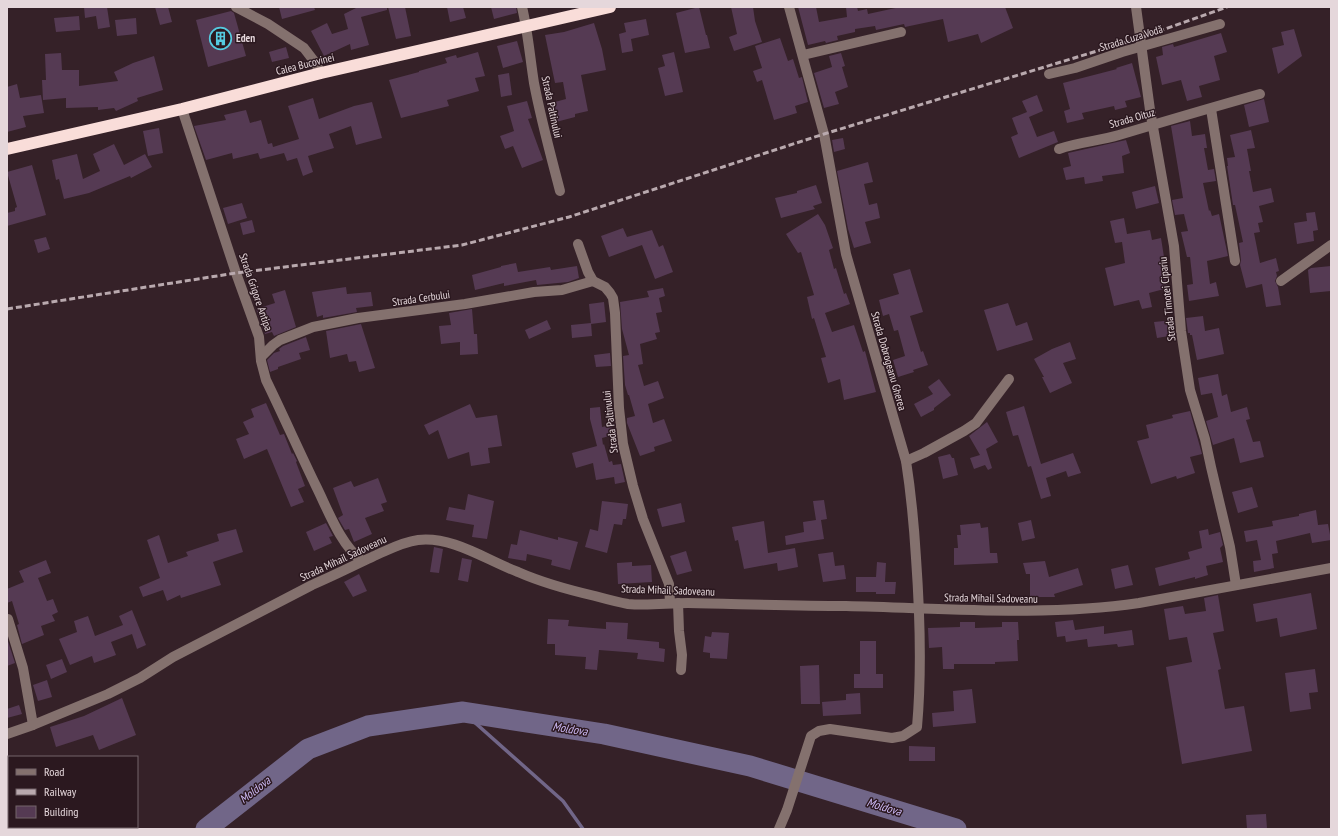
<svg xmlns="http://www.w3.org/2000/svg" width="1338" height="836" viewBox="0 0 1338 836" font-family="'PT Sans Narrow',sans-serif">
  <rect width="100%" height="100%" fill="#352128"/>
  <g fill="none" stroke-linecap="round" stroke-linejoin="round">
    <path stroke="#716688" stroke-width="3.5" d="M463 712 563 801 583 829"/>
    <path stroke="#716688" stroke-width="21" d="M206 829 308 749 368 726 463 712 604 734 750 766 956 829"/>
  </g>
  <g fill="#553a53">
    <path d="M84 7H107L110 27 98 29 96 16 85 18Z"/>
    <path d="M155 7H168L172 22 160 25Z"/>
    <path d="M279 7H314L315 10 282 19Z"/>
    <path d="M358 7H387V10L361 17 369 45 351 50 350 44 324 56 311 31 327 23 332 34 348 29 344 14Z"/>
    <path d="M388 7H405L411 36 396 39Z"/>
    <path d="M447 7H463L466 18 450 22Z"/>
    <path d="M491 7H516L517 13 494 19Z"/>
    <path d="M699 7 706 35H707L710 48 685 53 676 13Z"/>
    <path d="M731 7H753L755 21 762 42 734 51 729 37 737 34Z"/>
    <path d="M798 7H816L819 22 847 17 846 7H857L858 11 867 9 868 14 900 7H1005L1013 28 981 43 978 34 948 42 943 19 905 27 904 24 876 30 875 26 855 29V32L837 36 838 40 826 43 825 41 808 45Z"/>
    <path d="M231 11 234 13 246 56 208 67 196 20Z"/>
    <path d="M79 16 80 30 56 32 54 18Z"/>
    <path d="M136 18 137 34 117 36 115 20Z"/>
    <path d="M646 19 649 35 631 39 633 51 622 53 619 34 626 32 624 23Z"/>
    <path d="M594 23 602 49 606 70 581 75 588 111 575 114V117L556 122 551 103 566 99 563 82 555 83 545 35 564 32Z"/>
    <path d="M1294 29 1302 56 1278 74 1272 48 1284 45 1281 32Z"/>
    <path d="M1221 33 1227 52 1214 56 1220 80 1199 86 1202 97 1187 101 1181 80 1162 85 1156 57 1163 55 1162 47 1173 44 1174 47Z"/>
    <path d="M780 38 788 61 793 59 799 78 802 77 808 102 795 106 797 113 774 120 762 80 757 82 753 71 762 68 755 46Z"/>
    <path d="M517 41 523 62 503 68 497 46Z"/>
    <path d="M286 47 289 58 272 62 269 52Z"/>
    <path d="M478 52 485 76 475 78 479 91 447 100 449 106 401 118 389 80 419 72V71L447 63 445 58 456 55 457 58Z"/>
    <path d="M674 52 683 92 665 96 658 68 665 66 662 55Z"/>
    <path d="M61 53 62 70H79V86L118 81 114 72 133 63 154 56 163 90 137 98 138 101 116 111 114 108 98 110V107L66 108V98L43 100 42 80H46L45 54Z"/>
    <path d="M841 53 845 66 842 67 848 87 835 92 839 104 824 108 814 73 832 67 829 56Z"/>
    <path d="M1132 63 1141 97 1125 101 1127 107 1115 110 1114 106 1082 113 1084 119 1067 123 1064 111 1070 109 1063 83 1117 69 1116 68Z"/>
    <path d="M509 73 512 95 501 97 498 75Z"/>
    <path d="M17 84 20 98 41 95 44 113 23 116 26 127 7 132V87Z"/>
    <path d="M1037 95 1043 111 1029 117 1037 137 1054 131 1058 142 1019 158 1011 137 1018 134 1012 118 1027 112 1022 101Z"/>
    <path d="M313 98 319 119 354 106 372 102 382 138 356 145 351 126 329 134 334 148 308 156 313 172 303 176 297 158 287 161 284 153 260 159 258 153 233 159 232 153 206 160 194 126 226 120 224 115 246 110 250 123 261 120 268 144 272 143 273 147 299 139 288 106Z"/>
    <path d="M1264 99 1269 122 1249 127 1244 105Z"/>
    <path d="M527 101 532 118 528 119 543 160 522 168 513 146 505 149 500 136 514 131 507 106Z"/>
    <path d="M1190 121 1192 136 1205 134 1207 148H1204L1208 170 1214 169 1216 181 1203 183 1209 211 1210 210 1212 216 1219 214 1228 256 1207 261 1210 284 1216 282 1219 296 1189 301 1187 285 1193 284 1190 257H1187L1181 232 1188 231 1184 214 1175 215 1172 200 1183 198 1171 126Z"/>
    <path d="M159 128 163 153 148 156 143 131Z"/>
    <path d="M1251 130 1255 148 1247 149 1251 171H1249L1253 192 1271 188 1274 202 1259 206 1263 222 1258 223 1260 232 1254 233 1260 263 1276 258 1279 271 1276 272 1277 276 1275 281 1278 287 1281 305 1266 307 1262 284 1246 288 1240 265 1241 260 1239 243 1243 242 1235 205H1233L1227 166H1228L1227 158 1235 157 1230 135Z"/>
    <path d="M843 138 845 149 834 152 832 140Z"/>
    <path d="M1126 140 1130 153 1122 156 1124 173 1102 176 1103 181 1085 184 1084 177 1066 180 1063 168 1071 166 1068 153Z"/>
    <path d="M114 144 124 165 145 154 152 167 131 178 130 176 89 193 64 199 59 179 56 180 52 160 77 154 83 179 100 171 93 154Z"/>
    <path d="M868 162 873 182 864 184 869 205 877 203 880 218 865 222 871 243 854 248 848 229 837 171Z"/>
    <path d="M32 165 46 215 7 226V213L15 211V208L17 207 7 172Z"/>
    <path d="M816 185 822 203 813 206 815 209 781 218 775 198 797 193V191Z"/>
    <path d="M1155 186 1159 203 1136 209 1132 192Z"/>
    <path d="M242 203 247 218 228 224 223 208Z"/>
    <path d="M1315 212 1318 230 1313 231 1314 241 1297 244 1294 223 1307 221 1306 213Z"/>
    <path d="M818 214 825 225 833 248 829 250 834 269 836 268 844 294 846 293 850 304 825 313 832 332 854 325 863 352 865 351 876 392 844 400 840 379 828 383 821 358 826 357 814 318 812 319 807 297 814 295 801 252 798 253 786 234Z"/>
    <path d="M1124 218 1127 234 1150 230 1152 240 1161 238 1164 257 1161 258 1168 288 1149 293 1152 307 1142 309 1139 300 1114 306 1105 268 1125 263 1122 242 1115 243 1110 221Z"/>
    <path d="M252 220 255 232 243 235 240 223Z"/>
    <path d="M623 228 627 237 652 230 659 247 663 245 673 272 655 279 642 245 609 257 601 236Z"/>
    <path d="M46 237 50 249 38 253 34 240Z"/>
    <path d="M516 263 518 272 550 267 551 270 577 266 579 278 568 282 537 285 536 280 504 286V283L475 290 472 275 501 267V266Z"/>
    <path d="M1331 266V291L1310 293 1308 270 1311 268Z"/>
    <path d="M910 269 923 312 910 316 921 352 923 351 928 365 913 370 914 372 898 377 893 360 905 356 898 330 894 331 889 314 883 316 879 300 899 294 893 274Z"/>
    <path d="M346 287 347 294 371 292 373 306 356 308 357 312 323 318V315L317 317 312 292Z"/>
    <path d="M663 288 665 296 659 298 662 312 656 313 660 332 655 333 657 339 640 344 643 364 638 365 644 386 658 381 664 398 648 404 653 423 664 419 672 441 654 447 655 451 640 456 627 423V418L635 416 629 395H628L625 385 623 356 629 355 622 329 620 302 649 297 647 291Z"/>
    <path d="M285 290 296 327 274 336 272 332 265 334 256 309 275 303 272 294Z"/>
    <path d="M604 302 606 322 591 324 589 304Z"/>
    <path d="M1008 303 1016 326 1027 322 1033 340 997 351 984 310Z"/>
    <path d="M472 309 474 334H477L478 354 460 355V342L441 344 439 326 451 325 449 313Z"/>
    <path d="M1203 316 1205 331 1219 328 1224 354 1197 360 1192 335H1190V333H1188L1186 318Z"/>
    <path d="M547 320 551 329 529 339 525 330Z"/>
    <path d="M1174 320 1175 335 1157 338 1154 322Z"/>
    <path d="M591 323 592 336 572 338 571 325Z"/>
    <path d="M361 324 375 368 359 372 356 361 349 362 347 354 330 358 326 331Z"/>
    <path d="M306 337 310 350 299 353 301 359 278 367V369L270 372 267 360 274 353 280 351 279 349 283 346Z"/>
    <path d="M1070 342 1076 359 1063 363 1072 383 1050 393 1042 377H1044L1034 359 1052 349Z"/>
    <path d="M610 353 611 366 596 367 594 355Z"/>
    <path d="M1218 374 1222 396 1227 394 1231 412 1247 407 1250 419 1246 420 1253 442 1260 441 1264 457 1240 463 1234 438 1213 445 1206 421 1218 417 1212 393 1201 395 1198 378Z"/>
    <path d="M939 379 951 395 934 408V410L921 417 914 404 933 394 928 387Z"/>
    <path d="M266 403 280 435 284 434 292 454 293 453 297 461 296 462 305 486 298 489 304 502 291 507 267 449 244 459 236 439 249 434 243 422 254 417 251 409Z"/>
    <path d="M470 404 476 418 497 415 502 446 488 448 490 463 471 466 469 452 448 459 438 430 429 435 424 425Z"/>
    <path d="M1024 406 1041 464 1073 453 1081 473 1068 477 1066 471 1046 478 1051 496 1041 499 1031 466 1028 467 1018 435 1013 436 1006 412Z"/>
    <path d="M600 407 602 427 611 425 613 435 602 438 603 445 604 444 609 462 612 461 613 465 621 464 625 482 615 484 614 477 596 480 593 463 576 468 572 453 597 446 590 419V408Z"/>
    <path d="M1190 411 1202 454 1190 457 1195 473 1177 479 1176 476 1151 484 1137 441 1149 438 1146 425 1173 418 1172 415Z"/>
    <path d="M987 422 998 442 986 449 992 468 988 470 985 465 974 469 970 458 980 455 969 436Z"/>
    <path d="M950 454 952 458H954L958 475 943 479 938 457Z"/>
    <path d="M378 478 387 502 381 504 384 511 365 518 372 534 354 542 349 529 345 530 338 518 343 515 333 488 351 481 354 487Z"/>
    <path d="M1252 487 1258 507 1238 513 1232 492Z"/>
    <path d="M468 494 494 501 487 539 472 537 474 525 446 520 449 507 465 510Z"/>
    <path d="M824 500 827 519 821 520 824 539 786 545 785 536 804 532 803 522 816 520 813 501Z"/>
    <path d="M602 501 628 504 626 519H623L622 525 614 524 607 553 585 547 590 529 598 531Z"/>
    <path d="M681 503 685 522 662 527 657 509Z"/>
    <path d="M1316 510 1318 525 1328 524 1331 540 1312 543 1310 533 1276 541 1278 553 1272 554 1274 568 1254 572 1253 561 1261 560 1257 540 1246 542 1244 531 1273 526 1272 521 1299 516V514Z"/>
    <path d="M1031 520 1035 538 1022 541 1018 523Z"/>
    <path d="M764 521 768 553 795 548 798 567 778 571 777 563 744 569 738 540 735 541 732 527Z"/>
    <path d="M326 523 333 536 329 537 332 543 314 551 306 532Z"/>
    <path d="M980 523 981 528 988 527 990 553H997L998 563 954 565V548H958L957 535H961L960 525Z"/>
    <path d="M236 529 243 552 213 562 221 585 181 598 180 595 167 601 163 590 143 597 139 587 160 578 147 540 159 535 168 563 188 556 186 552 219 541 217 534Z"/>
    <path d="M1208 529 1209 535 1220 532 1223 545 1220 548 1223 562 1206 566 1208 575 1195 579V577L1159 586 1155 568 1190 559 1188 552 1202 548 1199 531Z"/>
    <path d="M520 530 558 540V537L578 542 570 570 551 565 552 560 527 554 526 561 508 558 511 544 517 545Z"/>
    <path d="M434 547 443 549 439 573 430 572Z"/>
    <path d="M686 551 692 571 677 575 670 556Z"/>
    <path d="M833 552 835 566 844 565 846 579 823 582 818 554Z"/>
    <path d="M462 558 472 560 468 582 458 580Z"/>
    <path d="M46 560 51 573 38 578 47 601 53 599 58 612 52 615 55 621 41 626 44 635 22 644 17 625 19 624 12 601 7 603V589L24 582 19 571Z"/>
    <path d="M1045 561 1049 577 1078 568 1083 585 1054 594 1055 597H1030V574H1026L1023 563Z"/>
    <path d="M632 562V566L651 565 652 582 618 584 617 563Z"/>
    <path d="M877 562 886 563 885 582H896L895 594H876V592H856V577H876Z"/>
    <path d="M1128 565 1133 585 1115 589 1111 569Z"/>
    <path d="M359 574 367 591 353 597 344 582Z"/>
    <path d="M1311 593 1317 629 1280 637 1277 618 1256 622 1253 604Z"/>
    <path d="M1218 595 1224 631 1213 633 1221 669 1218 670 1225 709 1244 706 1252 751 1182 764 1166 667 1192 662 1187 637 1169 640 1164 609 1183 606 1185 614 1206 611 1204 598Z"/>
    <path d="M132 610 146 645 137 649 132 634 111 642 116 655 94 663 92 656 70 665 59 639 77 632 74 621 88 616 95 636 123 625 119 616Z"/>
    <path d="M548 619 569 620 568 626 606 629V622L628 623 627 639 659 642V648L665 649 664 662 637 659 638 653 599 650 597 670 585 669 586 657 555 655V644H547Z"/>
    <path d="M1073 620 1075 630 1104 626V634L1132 630 1134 645 1118 647 1117 644 1088 647 1087 639 1066 642 1065 636 1057 637 1055 622Z"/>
    <path d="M960 622H975V628L1002 627V622H1018L1019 640H1017L1018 661 995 662V664H954V669H943L942 647 929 648 928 628 960 627Z"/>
    <path d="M712 632 729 633 727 659 710 658V653L703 652 705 636 711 637Z"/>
    <path d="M7 638 15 663 7 666Z"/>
    <path d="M860 641H876V674H883V688H854V674H860Z"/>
    <path d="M62 659 67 672 51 679 46 665Z"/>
    <path d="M819 665 820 704H801L800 666Z"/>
    <path d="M1315 669 1318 692 1309 693 1311 709 1290 712 1285 673Z"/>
    <path d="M47 680 52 697 38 701 33 685Z"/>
    <path d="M972 689 976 723 933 727 932 713 954 711 953 691Z"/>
    <path d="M860 693 861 714 823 716 822 702 846 700V694Z"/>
    <path d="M122 698 136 735 99 750 93 735 56 747 50 727 84 716Z"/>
    <path d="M19 705 22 714 7 718V709Z"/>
    <path d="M909 746 935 747V761H909Z"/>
    <path d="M1266 814 1267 829H1247L1246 815Z"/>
  </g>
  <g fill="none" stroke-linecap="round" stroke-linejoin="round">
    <g stroke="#84716e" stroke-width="10">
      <path d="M236 7 268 24 304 48 314 61 321 73"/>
      <path d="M522 7C528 32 530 58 534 83 541 120 551 156 560 191"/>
      <path d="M1136 7 1150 110 1174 246 1181 331 1190 390 1205 439 1211 467 1230 547 1236 585"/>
      <path d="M803 55 901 32"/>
      <path d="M1049 74 1075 68 1122 52 1220 24"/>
      <path d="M182 109 236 273 259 337 261 361 266 380C283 415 299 451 316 486 328 510 340 544 362 561"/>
      <path d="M1211 109 1235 261"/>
      <path d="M1059 149C1078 142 1099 141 1119 135 1166 121 1213 107 1260 94"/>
      <path d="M578 244 588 272 593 281 605 287 610 293 613 298 615 313 619 408 623 444 633 486 643 519 669 584 670 603"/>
      <path d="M1281 281 1331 245"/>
      <path d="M261 357 273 345 280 340 313 327 358 318 465 304 534 292 562 290 593 281"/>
      <path d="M906 461 924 453 964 431 976 423 1009 379"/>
      <path d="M678 603 679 631 682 655 681 670"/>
      <path d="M8 619 23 668 33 725"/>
      <path d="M7 734 33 725 108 694 140 678 173 657 312 585C333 576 353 566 374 556 388 550 402 542 418 540 453 536 486 560 518 572 543 583 569 590 595 596 606 599 617 602 628 604 648 606 668 603 688 603 740 604 793 606 846 606 944 608 1042 617 1139 603L1331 568"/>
      <path d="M779 829 787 810 811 736 819 731 830 729 892 738 903 736 917 727C922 671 920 614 916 558 914 525 911 493 906 461L846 254 824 134 789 7"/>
    </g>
    <path stroke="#f9ddd9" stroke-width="12" d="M7 149 182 109 321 73 610 7"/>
    <path stroke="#b9a9ae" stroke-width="3" stroke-dasharray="6 3" stroke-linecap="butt" d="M7 309 236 273 462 245 569 217 824 134 1140 38 1227 7"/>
  </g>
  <defs>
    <symbol id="building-ring" viewBox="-11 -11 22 22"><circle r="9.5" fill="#2b181f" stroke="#55cadf" stroke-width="1.5"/><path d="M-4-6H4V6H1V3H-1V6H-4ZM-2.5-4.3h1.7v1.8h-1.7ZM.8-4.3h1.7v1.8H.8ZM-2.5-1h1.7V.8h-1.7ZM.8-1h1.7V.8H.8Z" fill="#55cadf"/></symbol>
  </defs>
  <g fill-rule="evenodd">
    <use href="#building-ring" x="208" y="26" width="25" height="25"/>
  </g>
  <g text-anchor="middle" stroke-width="3" stroke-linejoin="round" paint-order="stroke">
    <g font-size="11" font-weight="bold" fill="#e5d7db" stroke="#2b181f" text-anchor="start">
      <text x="236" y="42">Eden</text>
    </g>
    <g font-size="11" fill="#e5d7db" stroke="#2b181f">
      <text transform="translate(1131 38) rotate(-17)" y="4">Strada Cuza Vodă</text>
      <text transform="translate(305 64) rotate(-14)" y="4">Calea Bucovinei</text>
      <text transform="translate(552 107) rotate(78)" y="4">Strada Paltinului</text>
      <text transform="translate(1132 118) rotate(-16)" y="4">Strada Oituz</text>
      <text transform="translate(256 292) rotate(71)" y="4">Strada Grigore Antipa</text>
      <text transform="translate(421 298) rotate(-8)" y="4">Strada Cerbului</text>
      <text transform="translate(1167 299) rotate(-96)" y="4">Strada Timotei Cipariu</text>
      <text transform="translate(889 361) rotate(74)" y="4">Strada Dobrogeanu Gherea</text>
      <text transform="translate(610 422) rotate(-97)" y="4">Strada Paltinului</text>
      <text transform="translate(343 558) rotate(-25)" y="4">Strada Mihail Sadoveanu</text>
      <text transform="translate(668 590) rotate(2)" y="4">Strada Mihail Sadoveanu</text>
      <text transform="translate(991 598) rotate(1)" y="4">Strada Mihail Sadoveanu</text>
    </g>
    <g font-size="12" font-style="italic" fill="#ccb9f4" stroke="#2b181f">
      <text transform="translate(570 729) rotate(9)" y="4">Moldova</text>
      <text transform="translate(255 790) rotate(-38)" y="4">Moldova</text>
      <text transform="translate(884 807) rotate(17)" y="4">Moldova</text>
    </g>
  </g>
  <rect width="1338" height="836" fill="none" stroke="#e5d7db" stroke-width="16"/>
  <rect x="8" y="756" width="130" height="72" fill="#2b181f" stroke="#75646a"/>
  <rect x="16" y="769" width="20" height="6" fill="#84716e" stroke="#75646a"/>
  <text x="44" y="776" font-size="12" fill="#e5d7db">Road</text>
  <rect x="16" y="789" width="20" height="6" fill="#b9a9ae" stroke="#75646a"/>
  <text x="44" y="796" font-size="12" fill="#e5d7db">Railway</text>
  <rect x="16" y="806" width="20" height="12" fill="#553a53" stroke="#75646a"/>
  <text x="44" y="816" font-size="12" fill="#e5d7db">Building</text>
</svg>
